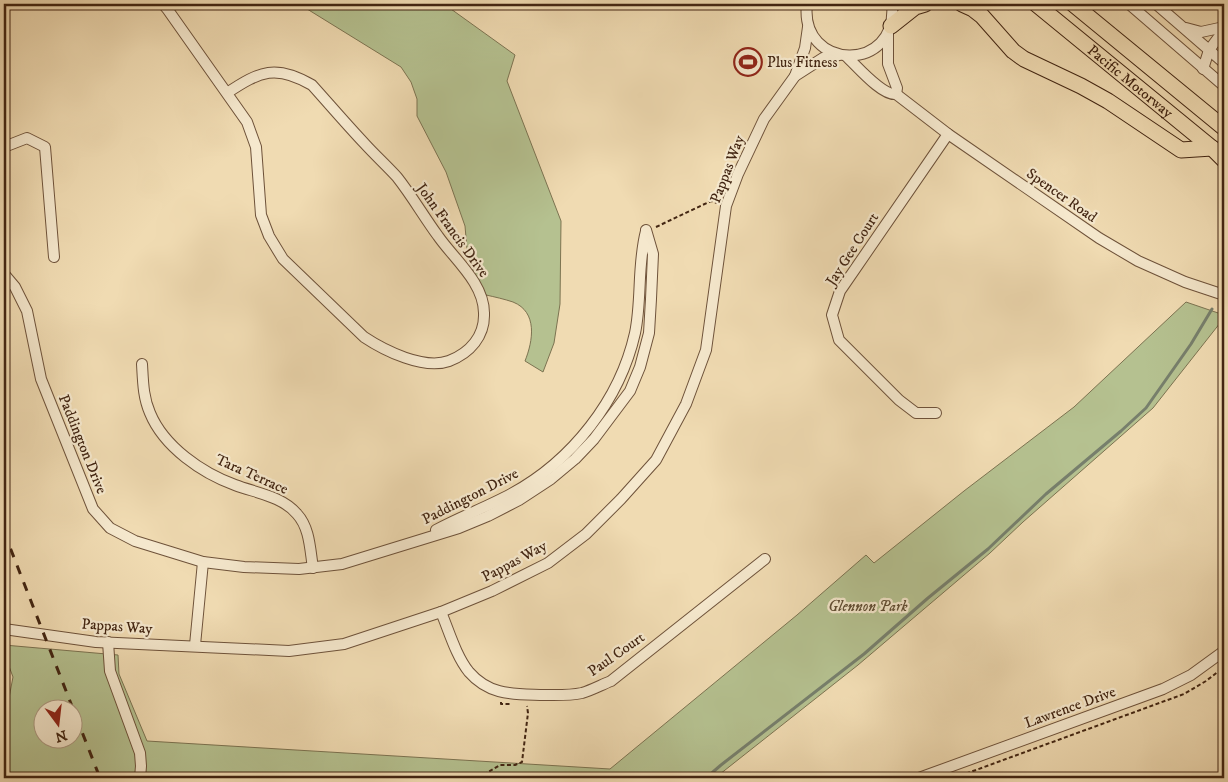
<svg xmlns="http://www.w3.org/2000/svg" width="1228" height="782" viewBox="0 0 1228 782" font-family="'IM FELL DW Pica',serif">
  <rect width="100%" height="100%" fill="#f0dbb2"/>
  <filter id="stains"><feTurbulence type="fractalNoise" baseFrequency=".004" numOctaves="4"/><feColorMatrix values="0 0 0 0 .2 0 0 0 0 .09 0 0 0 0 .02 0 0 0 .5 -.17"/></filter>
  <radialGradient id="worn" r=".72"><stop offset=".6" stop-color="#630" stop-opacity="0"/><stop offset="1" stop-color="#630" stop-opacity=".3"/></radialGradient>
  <g fill="#b5c190" stroke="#7c7351" fill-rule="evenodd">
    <path d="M299 4H444L515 55 507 81 561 221 560 304 554 343 543 372 525 361C533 341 538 312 513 302 504 299 495 297 486 295L468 261 465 226 446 172 417 116V99L411 82 401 67Z"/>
    <path d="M1186 302 1224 315V318L1153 408 1023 522 990 553 858 665 715 778H4V724L13 677 4 653V645L118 655 119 674 147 741 610 769 797 615 866 555 874 563 964 491 1074 407ZM42 710H72V740H42Z"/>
  </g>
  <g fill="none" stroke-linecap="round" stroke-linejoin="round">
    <g stroke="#777f6c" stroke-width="3">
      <path d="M1223 279 1224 278"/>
      <path d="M190 778H247"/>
      <path d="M706 778 721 765 864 654 928 598 988 549 1046 494 1121 431 1146 408 1191 344 1212 309"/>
    </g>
    <defs>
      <g id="minor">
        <path d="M163 4 168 10 247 122 256 147 261 215 269 236 283 259 364 337C385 351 424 370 449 361 470 353 485 336 484 313 484 283 454 259 438 236 424 217 412 196 397 177 387 166 375 155 365 144 347 125 330 105 312 85 276 64 260 71 227 93"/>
        <path d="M807 4C799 71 899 74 892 4"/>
        <path d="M1129 4 1224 86"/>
        <path d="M1156 4 1224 63"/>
        <path d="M1186 28 1201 32 1224 27"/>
        <path d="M888 34V64L897 88 896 94"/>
        <path d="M846 56C857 66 882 96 896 94L948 134 1099 238 1138 261 1185 282 1224 295"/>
        <path d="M1203 69 1209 50 1224 30"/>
        <path d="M795 76 805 48 808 27"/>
        <path d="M4 147 27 138 45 147 54 257"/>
        <path d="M4 274 15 287 27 311 41 379 93 509 110 528 135 541 203 562 244 567 299 569 342 564 459 528 488 516 519 500 551 479 575 459 594 439 630 391 640 367 649 333 651 299 653 254 646 230"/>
        <path d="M142 364C143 381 143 397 150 413 164 447 202 473 235 485 256 493 282 496 297 514 310 528 310 550 313 568"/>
        <path d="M936 413H916L899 400 839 340 832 315 840 291 948 134"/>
        <path d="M436 530C460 517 487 507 511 494 572 461 620 400 635 333 642 300 637 265 646 231"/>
        <path d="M441 612C449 631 456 656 469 672 489 695 512 694 540 695 554 695 568 696 582 693 592 690 601 685 611 681L765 559"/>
        <path d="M4 629 96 642 289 651 344 644 441 612 492 591 548 563 586 534 621 499 656 460 686 404 706 350 726 206 738 174 764 119 795 76 823 58 839 55"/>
        <path d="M108 642 110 671 140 753 141 766 140 778"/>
        <path d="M195 645 203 562"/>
        <path d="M919 778 1163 689 1191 675 1224 651"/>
      </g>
      <g id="highway">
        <path d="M962 4 973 9 982 16 1013 51 1024 59 1081 86 1108 101 1181 150 1212 148"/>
        <path id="s1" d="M1036 4 1212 148 1224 160"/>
        <path d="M1073 4 1224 128"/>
        <path d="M891 26 915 7 925 4"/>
      </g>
    </defs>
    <use href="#minor" stroke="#6e523a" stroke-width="12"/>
    <use href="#highway" stroke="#422512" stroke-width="17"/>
    <g stroke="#422512" stroke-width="2" stroke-dasharray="4 2.5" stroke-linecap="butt">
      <path d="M656 227 711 201 717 203"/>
      <path d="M501 702V704H510"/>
      <path d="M478 778 500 765H515L522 762 528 713 527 706"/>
      <path d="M954 778 1184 694 1206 681 1224 667"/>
    </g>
    <use href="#minor" stroke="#f5e8cd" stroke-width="10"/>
    <use href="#highway" stroke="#f0dbb2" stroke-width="15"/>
    <path stroke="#422512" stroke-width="3" stroke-dasharray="9 9" stroke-linecap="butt" d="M4 532 100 778"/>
  </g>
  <defs>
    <symbol id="stadium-ring" viewBox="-11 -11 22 22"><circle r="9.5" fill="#f5e8cd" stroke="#8f2418" stroke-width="1.5"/><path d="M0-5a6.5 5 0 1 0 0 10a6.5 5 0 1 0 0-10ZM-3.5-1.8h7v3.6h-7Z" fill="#8f2418"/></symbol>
  </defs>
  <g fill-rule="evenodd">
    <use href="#stadium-ring" x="732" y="46" width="32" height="32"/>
  </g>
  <g text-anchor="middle" stroke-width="4.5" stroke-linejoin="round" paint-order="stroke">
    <g font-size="15" fill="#422512" stroke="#f5e8cd" text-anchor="start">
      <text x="767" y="67">Plus Fitness</text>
    </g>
    <g font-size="15" fill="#422512" stroke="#f5e8cd">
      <text dy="5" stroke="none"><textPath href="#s1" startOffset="122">Pacific Motorway</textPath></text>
      <text transform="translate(727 169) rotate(-69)" y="5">Pappas Way</text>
      <text transform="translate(1062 195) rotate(35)" y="5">Spencer Road</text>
      <text transform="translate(453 230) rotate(54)" y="5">John Francis Drive</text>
      <text transform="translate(852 249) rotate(-57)" y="5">Jay Gee Court</text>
      <text transform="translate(83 444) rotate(68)" y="5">Paddington Drive</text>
      <text transform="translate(252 474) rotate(24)" y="5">Tara Terrace</text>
      <text transform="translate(470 496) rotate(-27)" y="5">Paddington Drive</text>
      <text transform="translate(514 561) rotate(-28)" y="5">Pappas Way</text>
      <text transform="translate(117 626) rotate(4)" y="5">Pappas Way</text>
      <text transform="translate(616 654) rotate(-35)" y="5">Paul Court</text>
      <text transform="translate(1070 707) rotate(-20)" y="5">Lawrence Drive</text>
    </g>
    <g font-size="15" font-style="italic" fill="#5f4c32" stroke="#f5e8cd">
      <text x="868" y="611">Glennon Park</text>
    </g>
  </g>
  <rect width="1228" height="782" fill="none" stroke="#f0dbb2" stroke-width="20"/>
  <rect x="5" y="5" width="1218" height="772" fill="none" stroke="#422512" stroke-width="2.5"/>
  <rect x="10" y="10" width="1208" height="762" fill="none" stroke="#422512"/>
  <g transform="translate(58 724) rotate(165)"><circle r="24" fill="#f5e8cd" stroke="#ad9a82"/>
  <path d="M0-4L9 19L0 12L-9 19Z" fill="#8f2418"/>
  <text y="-8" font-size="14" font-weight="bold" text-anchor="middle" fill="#422512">N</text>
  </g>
  <rect width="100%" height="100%" filter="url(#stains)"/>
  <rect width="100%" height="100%" fill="url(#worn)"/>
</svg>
